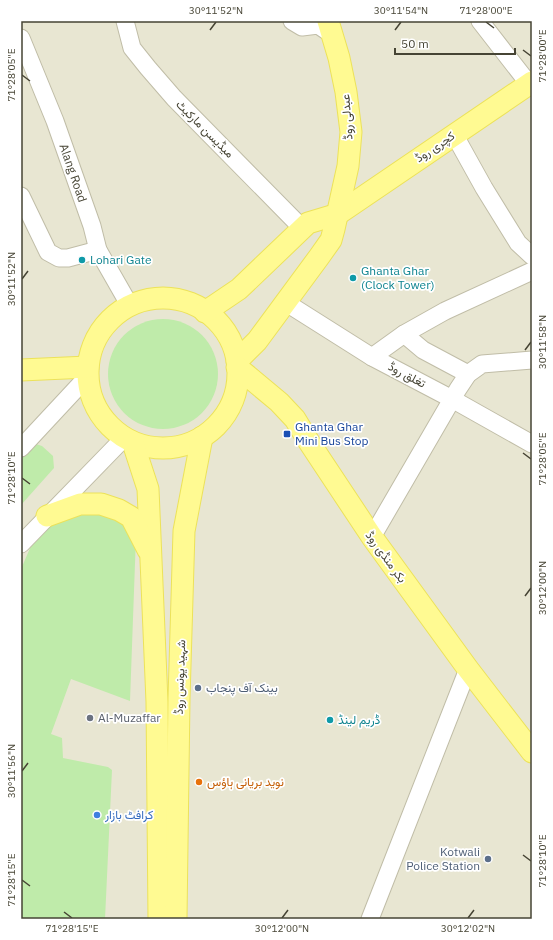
<svg xmlns="http://www.w3.org/2000/svg" width="553" height="940" viewBox="0 0 553 940" font-family="'IBM Plex Sans',Vazirmatn,sans-serif">
  <rect width="100%" height="100%" fill="#f4f3e5"/>
  <rect fill="#e8e6d2" x="21" y="21" width="511" height="898"/>
  <g fill="#bfebaa">
    <circle cx="163" cy="374" r="55"/>
    <path d="M36 444 42 446 53 456 54 468 21 505V457Z"/>
    <path d="M102 513 121 522 136 536 130 701 71 679 51 734 62 738 63 758 108 767 112 770 105 919H21V569L34 539 50 523 67 514Z"/>
  </g>
  <g fill="none" stroke-linecap="round" stroke-linejoin="round">
    <defs>
      <g id="minor">
        <path d="M125 21 132 48 148 68 174 98 302 228"/>
        <path d="M292 21 302 27 318 25 333 35"/>
        <path d="M480 21 529 84"/>
        <path d="M21 38 55 121 92 226 98 250 130 306"/>
        <path d="M454 134 484 188 518 243 532 256"/>
        <path d="M21 196 48 252 59 258H68L98 250"/>
        <path d="M285 302 372 357 452 399 532 444"/>
        <path d="M404 334 423 350 468 374"/>
        <path d="M372 357 404 334 445 311 532 271"/>
        <path d="M21 448 88 376"/>
        <path d="M372 537 458 389 468 374 482 364 532 360"/>
        <path d="M21 544 124 438"/>
        <path d="M370 919 468 669"/>
      </g>
      <g id="major">
        <circle cx="163" cy="373" r="75"/>
        <path d="M205 312 239 289 308 223 338 214 532 82"/>
        <path d="M237 361 257 341 319 257 331 240 334 229 348 166 351 132 346 92 339 58 328 21"/>
        <path d="M237 367 279 402 295 419 309 442 372 537 468 669 532 752"/>
        <path d="M21 370 88 367"/>
        <path d="M133 443 148 489 157 702 159 919"/>
        <path d="M47 516 80 504H101L119 510 131 517 148 550"/>
        <path d="M176 919 179 699 184 531 202 437"/>
      </g>
    </defs>
    <use href="#minor" stroke="#c0bda7" stroke-width="19"/>
    <use href="#major" stroke="#ece25a" stroke-width="23"/>
    <use href="#minor" stroke="#fff" stroke-width="17"/>
    <use href="#major" stroke="#fffa92" stroke-width="21"/>
  </g>
  <path fill="none" stroke="#464434" stroke-width="1.5" d="M486 22 494 28M210 30 216 22M395 30 401 22M523 50 531 56M22 75 30 81M22 279 28 271M525 350 531 342M523 453 531 459M22 478 30 484M525 596 531 588M22 771 28 763M523 855 531 861M22 880 30 886M64 912 72 918M282 918 288 910M468 918 474 910"/>
  <g fill="#0f9aa8" stroke="#fff" stroke-width="1.5">
    <circle cx="82" cy="260" r="4"/>
    <circle cx="353" cy="278" r="4"/>
    <circle cx="330" cy="720" r="4"/>
  </g>
  <rect fill="#1a4fb4" stroke="#fff" stroke-width="1.5" x="283" y="430" width="8" height="8" rx="2"/>
  <g fill="#5c6f8a" stroke="#fff" stroke-width="1.5">
    <circle cx="198" cy="688" r="4"/>
    <circle cx="488" cy="859" r="4"/>
  </g>
  <circle fill="#6b7280" stroke="#fff" stroke-width="1.5" cx="90" cy="718" r="4"/>
  <circle fill="#e8710a" stroke="#fff" stroke-width="1.5" cx="199" cy="782" r="4"/>
  <circle fill="#3f7fe0" stroke="#fff" stroke-width="1.5" cx="97" cy="815" r="4"/>
  <g text-anchor="middle" stroke-width="3.5" stroke-linejoin="round" paint-order="stroke">
    <g font-size="12" fill="#464434" stroke="#fff">
      <text transform="translate(347 117) rotate(-94)" y="4">عبدلی روڈ</text>
      <text transform="translate(205 129) rotate(45)" y="4">میڈیسن مارکیٹ</text>
      <text transform="translate(435 147) rotate(-34)" y="4">کچری روڈ</text>
      <text transform="translate(73 173) rotate(71)" y="4">Alang Road</text>
      <text transform="translate(407 375) rotate(28)" y="4">تغلق روڈ</text>
      <text transform="translate(386 557) rotate(54)" y="4">بکر منڈی روڈ</text>
      <text transform="translate(180 677) rotate(-88)" y="4">شہید یونس روڈ</text>
    </g>
    <g font-size="12" fill="#0d838f" stroke="#fff" text-anchor="start">
      <text x="90" y="264">Lohari Gate</text>
      <text x="361" y="275">Ghanta Ghar<tspan x="361" dy="14">(Clock Tower)</tspan></text>
      <text x="338" y="724">ڈریم لینڈ</text>
    </g>
    <g font-size="12" fill="#164399" stroke="#fff" text-anchor="start">
      <text x="295" y="431">Ghanta Ghar<tspan x="295" dy="14">Mini Bus Stop</tspan></text>
    </g>
    <g font-size="12" fill="#4e5e75" stroke="#fff" text-anchor="start">
      <text x="206" y="692">بینک آف پنجاب</text>
      <text x="480" y="856" text-anchor="end">Kotwali<tspan x="480" dy="14">Police Station</tspan></text>
    </g>
    <g font-size="12" fill="#5b616d" stroke="#fff" text-anchor="start">
      <text x="98" y="722">Al-Muzaffar</text>
    </g>
    <g font-size="12" fill="#c56008" stroke="#fff" text-anchor="start">
      <text x="207" y="786">نوید بریانی ہاؤس</text>
    </g>
    <g font-size="12" fill="#366cbe" stroke="#fff" text-anchor="start">
      <text x="105" y="819">کرافٹ بازار</text>
    </g>
  </g>
  <rect width="553" height="940" fill="none" stroke="#ffffff" stroke-width="44"/>
  <path d="M395 48v6h120v-6" fill="none" stroke="#464434" stroke-width="2"/>
  <text x="401" y="48" font-size="12" fill="#464434" stroke="#ffffff" stroke-width="3" paint-order="stroke">50 m</text>
  <rect x="22" y="22" width="509" height="896" fill="none" stroke="#464434" stroke-width="1.5"/>
  <g font-size="10" text-anchor="middle" fill="#464434">
    <text x="216" y="14">30°11'52"N</text>
    <text x="401" y="14">30°11'54"N</text>
    <text x="486" y="14">71°28'00"E</text>
    <text transform="translate(542 56) rotate(-90)" y="4">71°28'00"E</text>
    <text transform="translate(11 75) rotate(-90)" y="4">71°28'05"E</text>
    <text transform="translate(11 279) rotate(-90)" y="4">30°11'52"N</text>
    <text transform="translate(542 342) rotate(-90)" y="4">30°11'58"N</text>
    <text transform="translate(542 459) rotate(-90)" y="4">71°28'05"E</text>
    <text transform="translate(11 478) rotate(-90)" y="4">71°28'10"E</text>
    <text transform="translate(542 588) rotate(-90)" y="4">30°12'00"N</text>
    <text transform="translate(11 771) rotate(-90)" y="4">30°11'56"N</text>
    <text transform="translate(542 861) rotate(-90)" y="4">71°28'10"E</text>
    <text transform="translate(11 880) rotate(-90)" y="4">71°28'15"E</text>
    <text x="72" y="932">71°28'15"E</text>
    <text x="282" y="932">30°12'00"N</text>
    <text x="468" y="932">30°12'02"N</text>
  </g>
</svg>
